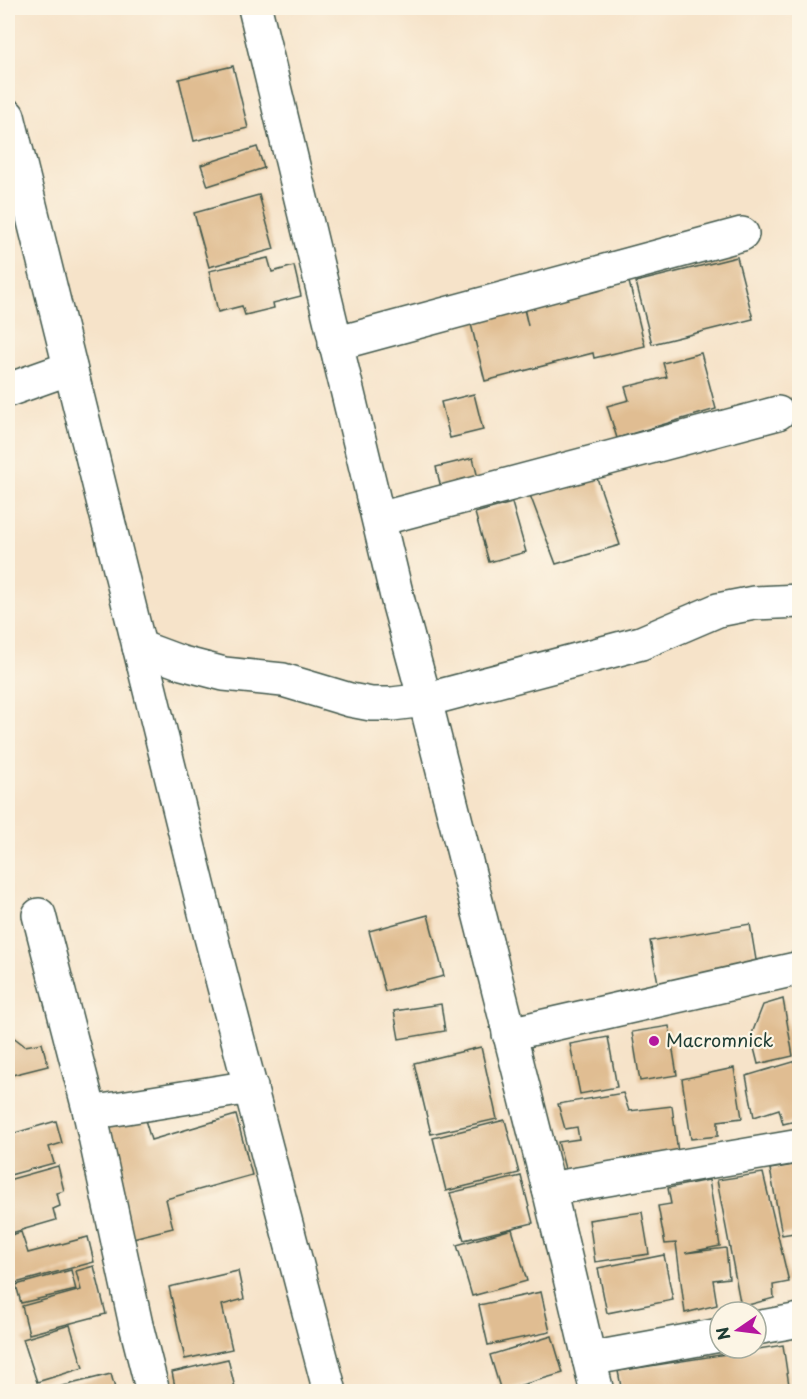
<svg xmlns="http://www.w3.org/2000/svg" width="807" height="1399" viewBox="0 0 807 1399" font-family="'Playpen Sans',sans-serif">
  <rect width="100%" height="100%" fill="#fcf5e5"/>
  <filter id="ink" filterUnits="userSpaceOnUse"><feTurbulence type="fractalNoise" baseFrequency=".0167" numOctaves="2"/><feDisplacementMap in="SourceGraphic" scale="12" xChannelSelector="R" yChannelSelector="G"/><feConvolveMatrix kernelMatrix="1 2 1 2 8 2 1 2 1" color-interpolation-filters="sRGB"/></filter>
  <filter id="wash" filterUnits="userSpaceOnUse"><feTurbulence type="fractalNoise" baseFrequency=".008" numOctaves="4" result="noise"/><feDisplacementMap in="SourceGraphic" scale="24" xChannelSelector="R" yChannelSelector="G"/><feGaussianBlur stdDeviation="1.35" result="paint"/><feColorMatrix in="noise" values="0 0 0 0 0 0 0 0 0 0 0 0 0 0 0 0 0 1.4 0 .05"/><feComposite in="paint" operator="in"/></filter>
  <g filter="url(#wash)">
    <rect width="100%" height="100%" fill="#f6e3c9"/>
    <g id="blocks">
      <g fill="#e0bd92">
        <path d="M233 66 248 128 194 141 179 79Z"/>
        <path d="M257 147 264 168 208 186 201 165Z"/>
        <path d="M259 195 274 249 209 267 194 213Z"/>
        <path d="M737 257 753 319 652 344 636 282Z"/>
        <path d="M268 258 272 272 294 266 301 296 273 303 274 308 245 315 242 306 218 312 209 271Z"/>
        <path d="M629 282 645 346 594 358 593 353 485 381 470 320 523 305 528 326 524 308Z"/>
        <path d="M701 353 716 409 617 438 607 406 629 400 625 387 667 377 663 363Z"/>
        <path d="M474 394 483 430 450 438 441 402Z"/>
        <path d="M473 458 479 482 442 492 436 467Z"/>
        <path d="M596 475 620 545 556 564 530 495Z"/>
        <path d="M512 503 526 552 489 562 475 513Z"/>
        <path d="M428 915 444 976 385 991 369 931Z"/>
        <path d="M750 924 757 966 658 983 650 941Z"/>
        <path d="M783 999 793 1056 758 1064 751 1036 763 1005Z"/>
        <path d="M441 1004 445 1031 399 1039 394 1011Z"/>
        <path d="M669 1026 677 1075 640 1081 632 1032Z"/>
        <path d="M8 1033 25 1046 42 1043 48 1066 8 1076Z"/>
        <path d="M608 1037 617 1087 580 1094 570 1044Z"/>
        <path d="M481 1047 497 1119 431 1134 414 1063Z"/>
        <path d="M800 1060V1120L783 1124 779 1109 754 1117 746 1076Z"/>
        <path d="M734 1068 742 1118 718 1121V1136L691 1139 682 1079Z"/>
        <path d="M623 1093 629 1111 672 1106 678 1153 565 1169 558 1142 579 1139 577 1127 565 1129 558 1104Z"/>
        <path d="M143 1113 151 1140 236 1115 252 1175 166 1199 173 1228 129 1239 105 1126Z"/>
        <path d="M505 1120 519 1173 446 1191 433 1138Z"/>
        <path d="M56 1121 62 1143 49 1147 54 1163 10 1175 8 1166V1135Z"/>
        <path d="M800 1164V1232L782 1235 770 1169Z"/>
        <path d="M58 1166 64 1191 57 1193 60 1206 53 1209 56 1220 8 1234V1180Z"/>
        <path d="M763 1173 789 1282 773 1285 774 1298 741 1307 717 1180Z"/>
        <path d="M521 1176 533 1223 464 1240 450 1193Z"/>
        <path d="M709 1180 720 1246 685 1253 726 1248 729 1278 713 1280 717 1305 685 1313 676 1243 665 1244 658 1206 671 1204 668 1188Z"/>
        <path d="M642 1212 649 1254 595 1262 589 1220Z"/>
        <path d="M512 1229 527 1281 472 1296 457 1245Z"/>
        <path d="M21 1232 28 1253 88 1237 94 1262 8 1285V1236Z"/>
        <path d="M664 1255 673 1300 607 1313 598 1268Z"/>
        <path d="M94 1266 106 1314 29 1334 22 1306 81 1290 76 1271Z"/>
        <path d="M71 1270 76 1290 21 1303 16 1285Z"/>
        <path d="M238 1271 244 1299 222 1305 232 1349 185 1359 169 1287Z"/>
        <path d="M541 1292 550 1332 488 1345 479 1305Z"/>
        <path d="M70 1325 83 1368 37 1382 23 1339Z"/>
        <path d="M552 1336 563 1373 501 1391 490 1355Z"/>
        <path d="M783 1345 790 1392H622L618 1371Z"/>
        <path d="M228 1359 236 1392H176L172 1372Z"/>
        <path d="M111 1374 116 1392H56L55 1388Z"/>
      </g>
    </g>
  </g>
  <g filter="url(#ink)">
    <use href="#blocks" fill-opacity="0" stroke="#3f564a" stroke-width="1.5"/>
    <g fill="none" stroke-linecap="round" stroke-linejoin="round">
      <defs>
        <g id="minor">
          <path d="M255 8 399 605 425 700 549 1189 597 1392"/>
          <path d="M8 116 211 937 330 1392"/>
          <path d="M335 344 742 234"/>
          <path d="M8 390 70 368"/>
          <path d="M379 519 778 413"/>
          <path d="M139 647 182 663 224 674 283 680 350 700 371 704H392L425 700 641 643 718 610 754 603 800 601"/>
          <path d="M39 915 90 1113 136 1325 153 1392"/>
          <path d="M509 1034 800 968"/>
          <path d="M90 1113 251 1087"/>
          <path d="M549 1189 800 1146"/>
          <path d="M756 1328 800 1320"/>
          <path d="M589 1359 720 1335"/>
        </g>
      </defs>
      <use href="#minor" stroke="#3f564a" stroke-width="36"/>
      <use href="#minor" stroke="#fff" stroke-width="33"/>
    </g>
  </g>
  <circle fill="#b5179e" stroke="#fcf5e5" stroke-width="2" cx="654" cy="1041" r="6"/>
  <g text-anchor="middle" stroke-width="4.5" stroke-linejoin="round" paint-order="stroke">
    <g font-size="18" fill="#1f3d34" stroke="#fcf5e5" text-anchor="start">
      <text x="666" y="1047">Macromnick</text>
    </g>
  </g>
  <rect width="807" height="1399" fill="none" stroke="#fcf5e5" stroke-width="30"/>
  <g transform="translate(738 1330) rotate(256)"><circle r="28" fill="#fcf5e5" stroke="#a4ab9e" stroke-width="1.5"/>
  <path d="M0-4.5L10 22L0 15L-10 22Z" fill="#b5179e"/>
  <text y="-9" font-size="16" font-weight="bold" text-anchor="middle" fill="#1f3d34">N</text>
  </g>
</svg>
